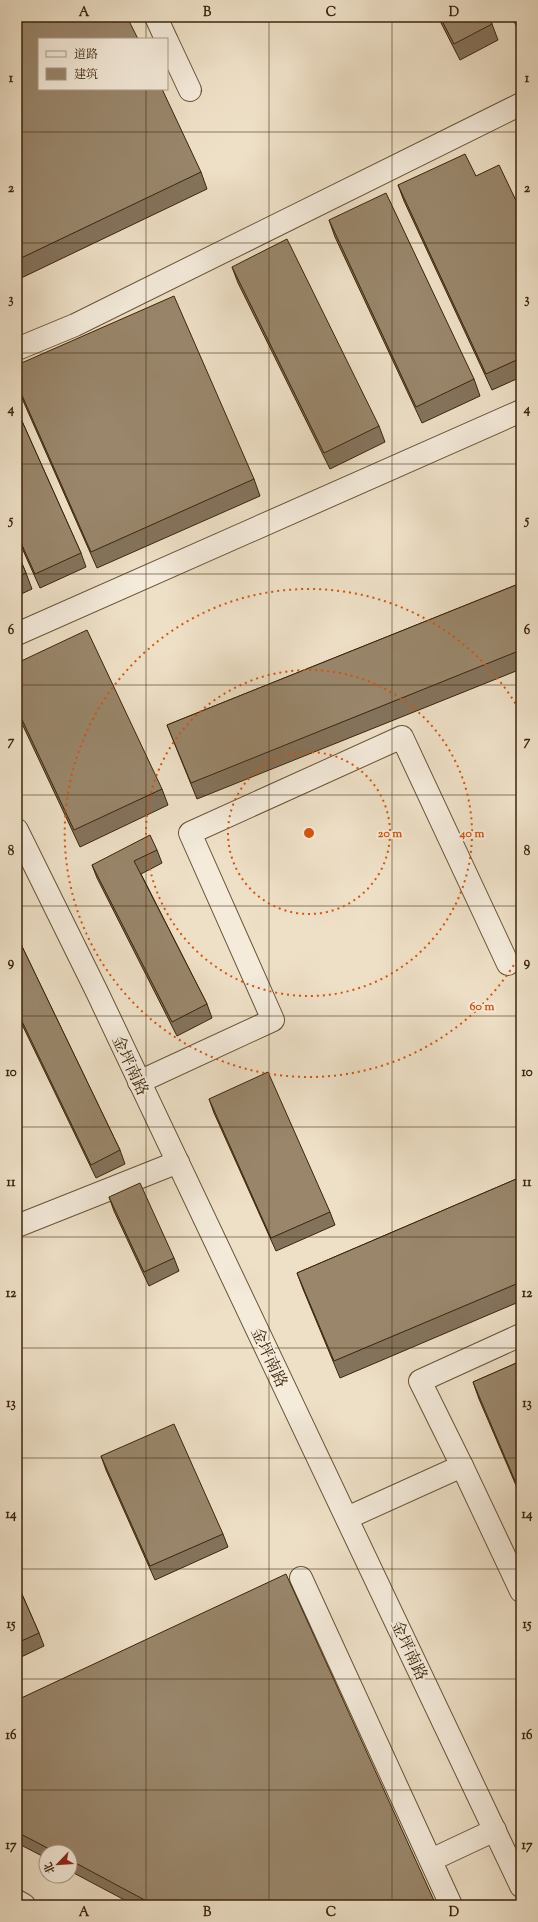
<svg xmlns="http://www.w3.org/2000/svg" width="538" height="1922" viewBox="0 0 538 1922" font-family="'Sorts Mill Goudy','Noto Serif SC',serif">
  <rect width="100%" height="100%" fill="#eee0c7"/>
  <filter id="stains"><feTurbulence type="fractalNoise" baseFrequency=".005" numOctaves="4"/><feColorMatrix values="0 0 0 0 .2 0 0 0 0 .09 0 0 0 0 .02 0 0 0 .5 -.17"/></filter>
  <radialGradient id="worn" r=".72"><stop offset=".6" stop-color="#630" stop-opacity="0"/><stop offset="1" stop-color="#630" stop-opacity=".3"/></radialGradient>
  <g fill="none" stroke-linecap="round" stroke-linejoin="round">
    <defs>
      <g id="minor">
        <path d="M156 17 166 39"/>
        <path d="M167 41 190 90"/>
        <path d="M17 349 75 325 521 104"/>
        <path d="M17 634 521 411"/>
        <path d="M139 1082 273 1020 190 833 402 737 508 964"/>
        <path d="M17 1226 178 1162"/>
        <path d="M521 1335 420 1381 462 1466 521 1591"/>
        <path d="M347 1518 462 1466"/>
        <path d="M301 1578 451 1905"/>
        <path d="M431 1860 495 1830"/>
        <path d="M17 1901 24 1905"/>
      </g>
      <path id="tertiary" d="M17 830 97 992 521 1886"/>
    </defs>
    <use href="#minor" stroke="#685338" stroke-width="24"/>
    <use href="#tertiary" stroke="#685338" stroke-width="24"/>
    <use href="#minor" stroke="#f4ebdb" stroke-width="22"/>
    <use href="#tertiary" stroke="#f4ebdb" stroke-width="22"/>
  </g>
  <g fill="#84735c" stroke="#3c2408">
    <path d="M17 17 201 172 207 189 17 280Z"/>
    <path d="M438 17H489L492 24 498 40 460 60Z"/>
    <path d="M512 17H521V36Z"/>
    <path d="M476 176 521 211V377L492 390 404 201 398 185Z"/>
    <path d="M329 220 474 379 480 396 422 423 335 237Z"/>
    <path d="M232 267 379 426 385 442 330 469 238 283Z"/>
    <path d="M17 365 254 479 260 496 97 568 17 387Z"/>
    <path d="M17 410 81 553 86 567 40 588 17 537Z"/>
    <path d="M17 552 26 573 32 589 17 596Z"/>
    <path d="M521 583V669L197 799 167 725Z"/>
    <path d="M17 663 162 789 168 805 80 847 17 713Z"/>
    <path d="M157 850 162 863 141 874 207 1004 212 1018 177 1036 97 878 92 865Z"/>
    <path d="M17 936 120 1150 125 1164 96 1178 17 1014Z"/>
    <path d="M209 1099 330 1212 335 1225 276 1251 214 1113Z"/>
    <path d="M521 1177V1301L340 1378 303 1289 297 1273Z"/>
    <path d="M109 1197 174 1258 179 1271 149 1286 114 1211Z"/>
    <path d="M521 1361V1497L479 1399 473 1382Z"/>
    <path d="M101 1456 223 1534 228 1547 155 1580 106 1470Z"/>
    <path d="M17 1583 39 1633 44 1646 17 1659Z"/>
    <path d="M17 1700 436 1905H134L70 1871V1852H46V1858L17 1843Z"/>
  </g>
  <g fill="#99866b" stroke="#3c2408">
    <path d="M17 17H127L138 39H39V89H162L201 172 17 260Z"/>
    <path d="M440 17H489L492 24 454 44Z"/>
    <path d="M514 17H521L515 20Z"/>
    <path d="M465 154 476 176 499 165 521 211V358L486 374 398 185Z"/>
    <path d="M386 193 474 379 416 407 329 220Z"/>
    <path d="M287 239 379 426 324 453 232 267Z"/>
    <path d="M174 296 254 479 91 552 17 384V365Z"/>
    <path d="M17 410 81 553 35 574 17 534Z"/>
    <path d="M17 552 26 573 17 577Z"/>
    <path d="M521 583V650L191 783 167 725Z"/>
    <path d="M87 630 162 789 74 830 17 709V663Z"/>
    <path d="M150 835 157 850 134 861 207 1004 172 1022 92 865Z"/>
    <path d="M17 936 120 1150 91 1165 17 1011Z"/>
    <path d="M268 1072 330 1212 271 1238 209 1099Z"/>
    <path d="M521 1177V1282L334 1361 297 1273Z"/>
    <path d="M140 1183 174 1258 144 1272 109 1197Z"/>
    <path d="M521 1361V1495L473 1382Z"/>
    <path d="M174 1424 223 1534 150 1566 101 1456Z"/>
    <path d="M286 1574 436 1905H154L70 1860V1852H55L17 1832V1700Z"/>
    <path d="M17 1583 39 1633 17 1643Z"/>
  </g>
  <path fill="none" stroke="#3c2408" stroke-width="1" stroke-opacity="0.55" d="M146 17V39M269 17V1905M392 17V1905M146 89V1905M17 132H521M17 243H521M17 353H521M17 464H521M17 574H521M17 685H521M17 795H521M17 906H521M17 1016H521M17 1127H521M17 1237H521M17 1348H521M17 1458H521M17 1569H521M17 1679H521M17 1790H521"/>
  <g fill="none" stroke="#d7540c" stroke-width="2" stroke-dasharray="2 4">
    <circle cx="309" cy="833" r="81"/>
    <circle cx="309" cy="833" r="163"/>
    <path d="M520 955A244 244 0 1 1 520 711"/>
  </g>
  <g text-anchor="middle" stroke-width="4" stroke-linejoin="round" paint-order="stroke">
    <g font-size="16" fill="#3c2408" stroke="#f4ebdb">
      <text transform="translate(131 1065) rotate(65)" y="6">金坪南路</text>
      <text transform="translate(270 1357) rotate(65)" y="6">金坪南路</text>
      <text transform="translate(410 1650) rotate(65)" y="6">金坪南路</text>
    </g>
  </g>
  <circle cx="309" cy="833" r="6" fill="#d7540c" stroke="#f4ebdb" stroke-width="2"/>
  <g font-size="12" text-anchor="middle" font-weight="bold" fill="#d7540c" stroke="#f4ebdb" stroke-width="4" stroke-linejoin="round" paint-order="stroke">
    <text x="390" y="837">20 m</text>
    <text x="472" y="837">40 m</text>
    <text x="482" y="1010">60 m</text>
  </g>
  <rect width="538" height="1922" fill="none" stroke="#eee0c7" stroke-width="44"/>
  <rect x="38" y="38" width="130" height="52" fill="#f4ebdb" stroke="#aa9b87"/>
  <rect x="46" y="51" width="20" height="6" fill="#f4ebdb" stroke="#aa9b87"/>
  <text x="74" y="58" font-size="12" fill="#3c2408">道路</text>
  <rect x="46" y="68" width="20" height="12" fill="#99866b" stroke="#aa9b87"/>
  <text x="74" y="78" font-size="12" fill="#3c2408">建筑</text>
  <g transform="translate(58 1864) rotate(245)"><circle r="19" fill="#f4ebdb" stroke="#aa9b87"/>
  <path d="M0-3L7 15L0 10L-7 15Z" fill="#8f2418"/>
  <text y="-6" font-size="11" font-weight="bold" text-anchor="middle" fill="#3c2408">北</text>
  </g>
  <rect x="22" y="22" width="494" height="1878" fill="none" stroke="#3c2408" stroke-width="1.5"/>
  <g font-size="13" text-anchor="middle" font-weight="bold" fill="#3c2408">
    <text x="84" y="16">A</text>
    <text x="207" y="16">B</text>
    <text x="331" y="16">C</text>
    <text x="454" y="16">D</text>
    <text x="11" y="82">1</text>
    <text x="527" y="82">1</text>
    <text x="11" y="192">2</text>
    <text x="527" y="192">2</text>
    <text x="11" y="303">3</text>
    <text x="527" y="303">3</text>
    <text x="11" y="413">4</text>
    <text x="527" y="413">4</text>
    <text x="11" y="524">5</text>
    <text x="527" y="524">5</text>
    <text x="11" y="634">6</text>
    <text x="527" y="634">6</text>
    <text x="11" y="745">7</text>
    <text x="527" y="745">7</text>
    <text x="11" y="855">8</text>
    <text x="527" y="855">8</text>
    <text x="11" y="966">9</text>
    <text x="527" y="966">9</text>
    <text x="11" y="1076">10</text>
    <text x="527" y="1076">10</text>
    <text x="11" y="1186">11</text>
    <text x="527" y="1186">11</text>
    <text x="11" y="1297">12</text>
    <text x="527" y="1297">12</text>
    <text x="11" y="1407">13</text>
    <text x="527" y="1407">13</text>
    <text x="11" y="1518">14</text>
    <text x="527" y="1518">14</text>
    <text x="11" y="1628">15</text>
    <text x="527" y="1628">15</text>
    <text x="11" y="1739">16</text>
    <text x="527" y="1739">16</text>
    <text x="11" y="1849">17</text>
    <text x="527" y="1849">17</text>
    <text x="84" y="1916">A</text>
    <text x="207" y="1916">B</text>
    <text x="331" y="1916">C</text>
    <text x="454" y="1916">D</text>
  </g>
  <rect width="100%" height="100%" filter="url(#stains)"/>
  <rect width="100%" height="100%" fill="url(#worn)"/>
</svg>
